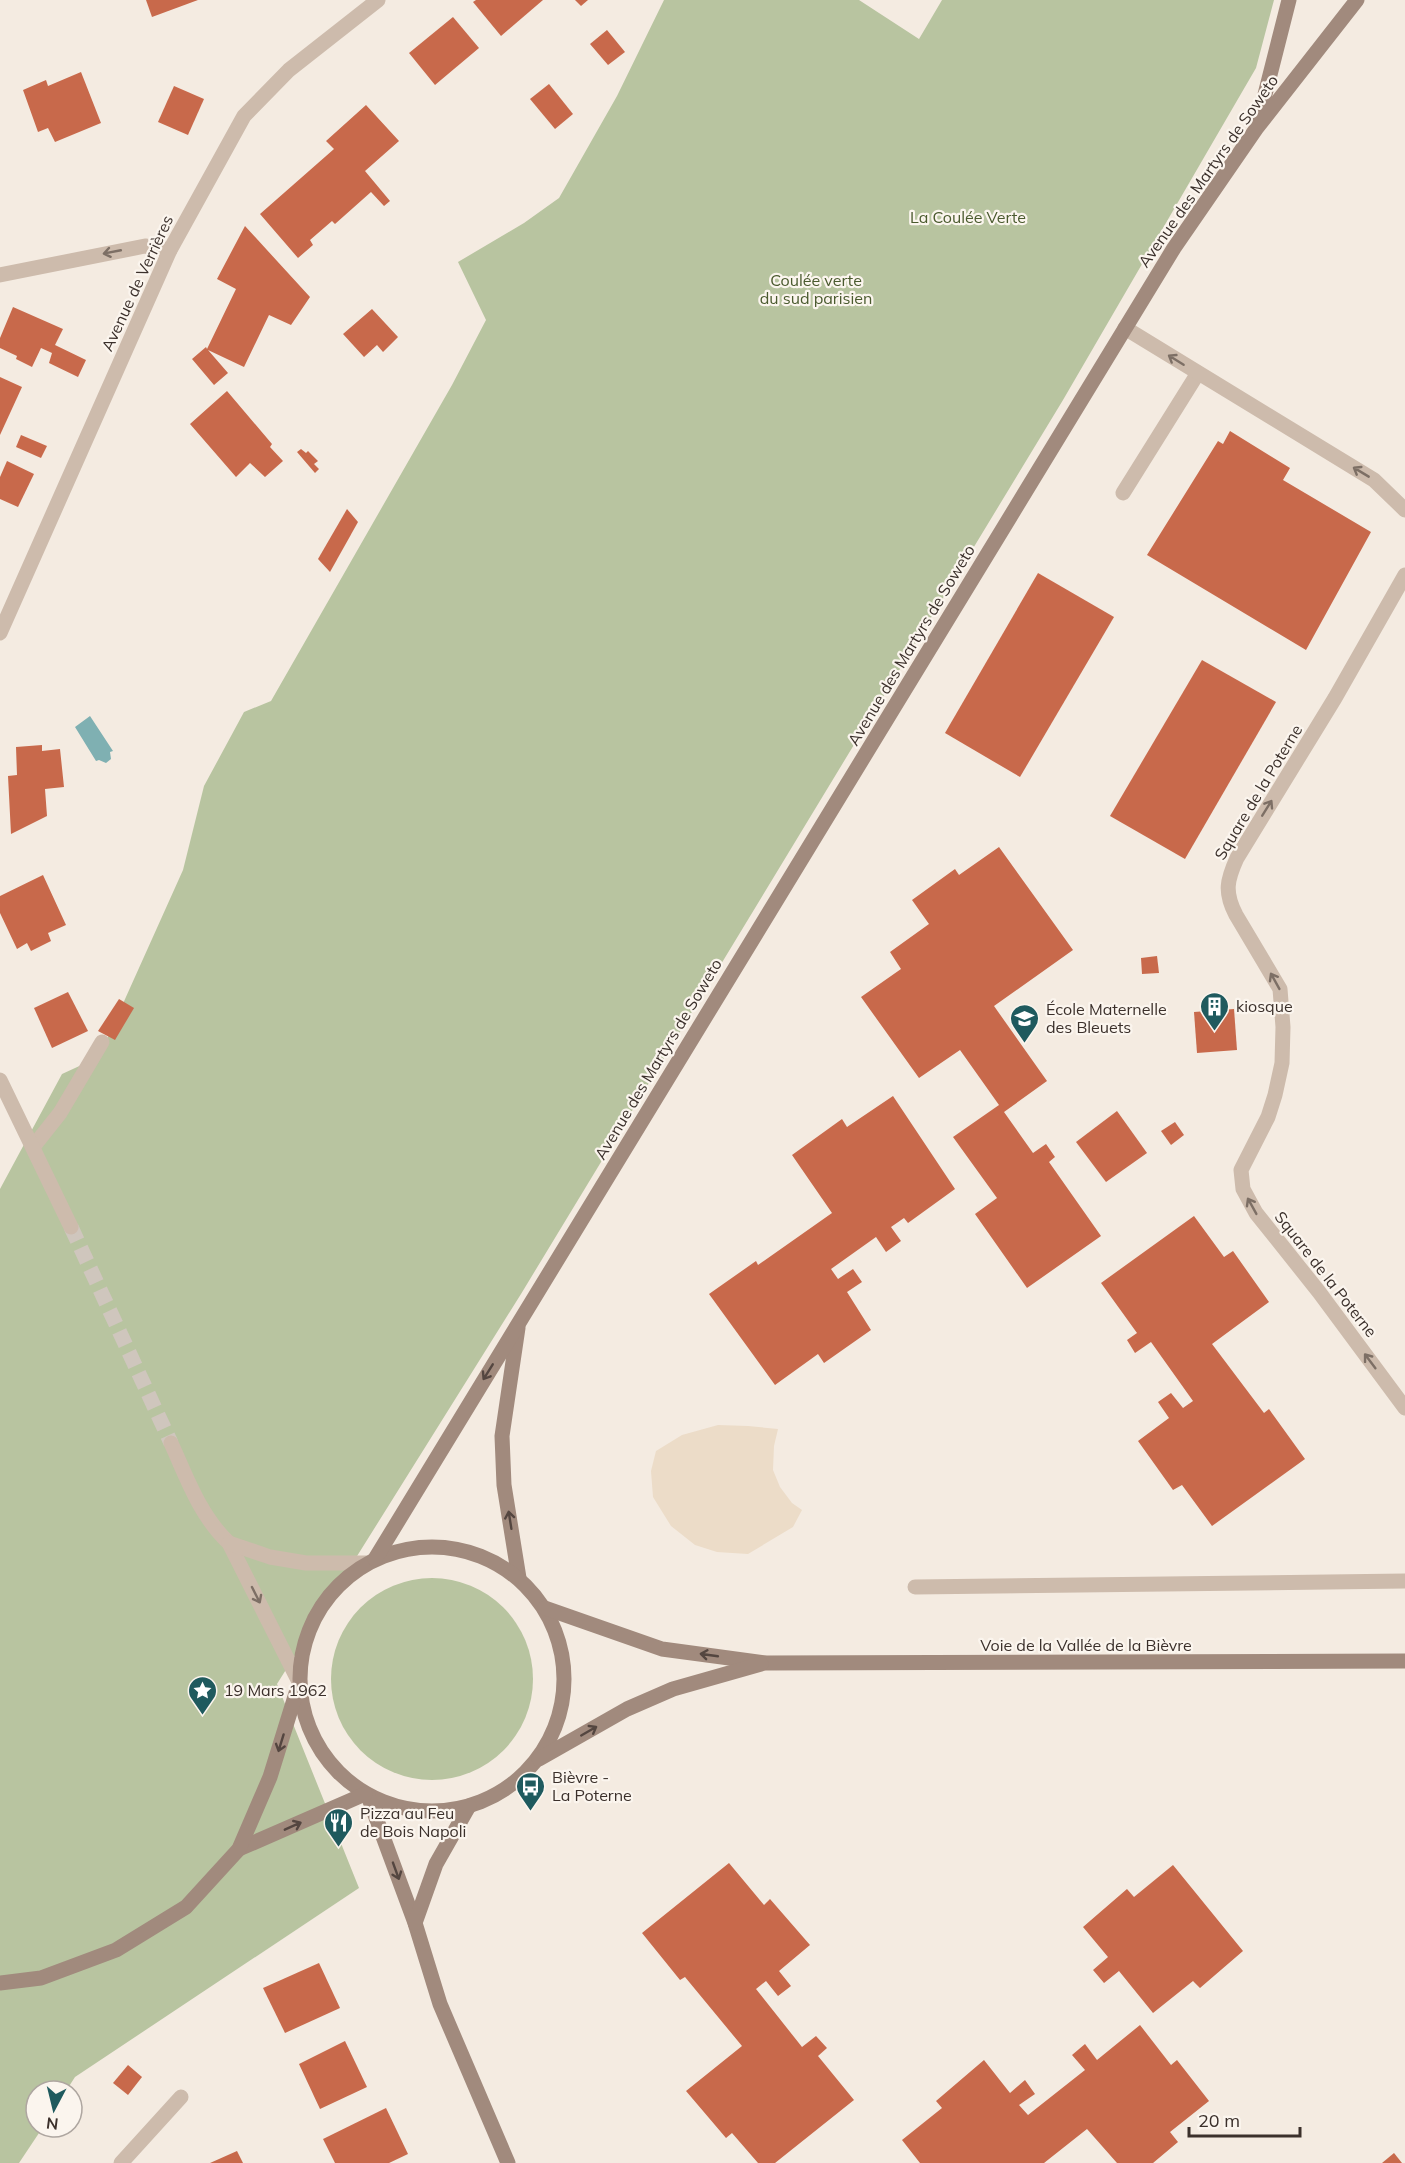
<svg xmlns="http://www.w3.org/2000/svg" width="1405" height="2163" viewBox="0 0 1405 2163" font-family="Mulish,sans-serif">
  <rect width="100%" height="100%" fill="#f4ebe1"/>
  <g fill="#b8c4a0">
    <path d="M664 0H859L919 39 942 0H1274L1256 68 1063 400 521 1294 277 1684 359 1888 75 2077 66 2091H36V2127H43L19 2163H0V1189L62 1074 99 1057 183 870 204 786 244 712 271 701 452 385 486 320 458 262 524 223 559 198 617 96Z"/>
    <circle cx="432" cy="1679" r="101"/>
  </g>
  <path fill="#ecdcc8" d="M718 1425 748 1426 778 1429 774 1446 773 1470 780 1487 792 1503 802 1510 793 1527 748 1554 717 1552 695 1545 671 1526 653 1497 651 1471 656 1451 682 1435Z"/>
  <path fill="#7fb0b2" d="M90 716 113 751 110 752 111 759 106 763 99 760 96 761 75 727Z"/>
  <g fill="#c8694b">
    <path d="M146 0H198L152 17Z"/>
    <path d="M476 0H543L501 36 473 2Z"/>
    <path d="M575 0H588L581 6Z"/>
    <path d="M453 17 479 48 435 85 409 53Z"/>
    <path d="M607 30 625 52 608 65 590 44Z"/>
    <path d="M81 72 101 123 55 142 48 128 38 132 23 90 46 80 48 86Z"/>
    <path d="M549 84 573 114 555 129 530 99Z"/>
    <path d="M174 86 204 99 188 135 158 122Z"/>
    <path d="M366 105 399 141 365 171 390 201 384 206 371 192 335 224 332 221 310 240 313 245 298 258 260 214 334 149 326 141Z"/>
    <path d="M245 226 310 297 291 325 269 315 244 367 208 350 228 373 214 385 192 359 206 347 207 349 236 289 217 279Z"/>
    <path d="M13 307 63 329 55 345 86 360 78 377 49 363 52 353 41 348 32 367 16 359 17 356 0 348V338Z"/>
    <path d="M372 309 398 337 383 352 377 345 364 357 343 334Z"/>
    <path d="M0 377 22 387 0 435Z"/>
    <path d="M227 391 272 444 270 447 283 461 265 477 250 463 236 477 190 424Z"/>
    <path d="M1230 431 1290 468 1283 480 1371 532 1306 650 1147 555 1218 441 1223 444Z"/>
    <path d="M21 435 47 446 41 458 16 447Z"/>
    <path d="M301 449 306 453 308 451 318 461 314 464 319 469 315 473 297 452Z"/>
    <path d="M7 461 34 474 18 507 0 499V477Z"/>
    <path d="M347 509 358 522 330 572 318 559Z"/>
    <path d="M1038 573 1114 617 1020 777 945 733Z"/>
    <path d="M1202 660 1276 702 1185 859 1110 816Z"/>
    <path d="M42 745V751L60 749 64 787 45 789 47 816 11 834 8 776 17 775 16 747Z"/>
    <path d="M999 847 1073 950 994 1006 1047 1081 1004 1112 1033 1153 1046 1144 1055 1157 1049 1162 1101 1236 1027 1288 975 1214 997 1198 953 1137 999 1105 960 1050 919 1078 861 997 901 969 890 952 929 924 912 900 955 869 959 875Z"/>
    <path d="M43 875 66 925 48 933 51 941 31 951 27 943 17 949 0 913V896Z"/>
    <path d="M1157 956 1159 973 1142 974 1141 958Z"/>
    <path d="M68 992 88 1031 52 1048 34 1008Z"/>
    <path d="M119 999 134 1008 115 1040 98 1031Z"/>
    <path d="M1234 1009 1237 1050 1197 1053 1194 1012Z"/>
    <path d="M893 1096 955 1189 908 1223 904 1218 891 1227 901 1241 886 1252 876 1237 831 1269 838 1279 853 1269 862 1282 847 1292 871 1330 824 1363 818 1354 775 1385 709 1294 756 1261 758 1265 832 1213 792 1155 842 1119 847 1127Z"/>
    <path d="M1117 1111 1147 1153 1106 1182 1076 1142Z"/>
    <path d="M1175 1122 1184 1135 1171 1145 1161 1131Z"/>
    <path d="M1194 1216 1224 1257 1233 1251 1269 1302 1212 1344 1264 1413 1269 1409 1305 1459 1212 1526 1182 1485 1173 1490 1138 1441 1169 1418 1158 1402 1171 1393 1183 1408 1193 1401 1151 1342 1135 1353 1127 1340 1137 1333 1101 1283Z"/>
    <path d="M729 1863 764 1905 770 1899 810 1945 779 1971 791 1986 778 1996 766 1981 756 1989 802 2047 816 2036 827 2048 818 2056 854 2100 775 2163H758L732 2133 726 2138 686 2091 742 2046 685 1977 680 1980 642 1933Z"/>
    <path d="M1173 1865 1243 1951 1200 1988 1193 1981 1153 2013 1119 1971 1104 1983 1093 1970 1108 1957 1083 1927 1127 1889 1134 1897Z"/>
    <path d="M319 1963 340 2008 285 2033 263 1988Z"/>
    <path d="M1140 2025 1171 2065 1177 2060 1209 2101 1170 2132 1178 2142 1153 2163H1117L1087 2129 1044 2163H920L902 2140 942 2108 936 2101 984 2060 1010 2093 1025 2080 1035 2094 1019 2105 1028 2115 1085 2070 1072 2055 1085 2044 1097 2060Z"/>
    <path d="M345 2041 367 2087 320 2109 299 2064Z"/>
    <path d="M128 2065 142 2077 128 2095 113 2083Z"/>
    <path d="M386 2108 408 2154 389 2163H335L323 2139Z"/>
    <path d="M237 2151 243 2163H210Z"/>
    <path d="M1394 2153 1402 2163H1382Z"/>
  </g>
  <g fill="none" stroke-linecap="round" stroke-linejoin="round">
    <path stroke="#cfc6bd" stroke-width="15" stroke-dasharray="15 8" stroke-linecap="butt" d="M71 1227 171 1443"/>
    <g stroke="#cdbbac" stroke-width="15">
      <path d="M1123 493 1198 373"/>
      <path d="M33 1147 60 1113 102 1042"/>
      <path d="M915 1587 1405 1581"/>
    </g>
    <g stroke="#cdbbac" stroke-width="15">
      <path d="M0 275 145 246 170 250"/>
      <path d="M1125 328 1374 480 1405 510"/>
      <path d="M1405 575 1335 698 1237 858C1227 880 1224 892 1236 915L1280 989 1283 1027 1282 1063 1275 1095 1268 1117 1241 1170 1243 1189 1256 1213 1319 1292 1405 1408"/>
      <path d="M0 633 170 250 244 116 289 70 378 0"/>
      <path d="M0 1080 71 1227"/>
      <path d="M171 1443C187 1478 200 1516 229 1543L298 1680"/>
      <path d="M229 1543 270 1557 306 1563H366"/>
      <path d="M121 2163 181 2097"/>
    </g>
    <g stroke="#a18a7d" stroke-width="15">
      <path d="M1258 122 1289 0"/>
      <path d="M518 1328 502 1436 504 1485 519 1578"/>
      <circle cx="432" cy="1679" r="132"/>
      <path d="M375 1559 1174 248 1256 129 1357 0"/>
      <path d="M545 1608 662 1649 766 1663 1405 1661"/>
      <path d="M539 1759 627 1709 673 1689 761 1664"/>
      <path d="M368 1796 415 1923 440 2004 508 2163"/>
      <path d="M239 1849 365 1794"/>
      <path d="M415 1923 436 1864 469 1806"/>
      <path d="M0 1983 41 1978 116 1950 186 1907 239 1849 270 1777 297 1690"/>
    </g>
  </g>
  <defs><path id="oneway-shaft" d="M-6 0H5M1.5-3L5.5 0L1.5 3" fill="none" stroke-width="1.6" stroke-linecap="round" stroke-linejoin="round" transform="scale(1.5)"/></defs>
  <g stroke="#7d6f65">
    <use href="#oneway-shaft" transform="translate(112 252) rotate(169)"/>
    <use href="#oneway-shaft" transform="translate(1176 360) rotate(-148)"/>
    <use href="#oneway-shaft" transform="translate(1361 472) rotate(-149)"/>
    <use href="#oneway-shaft" transform="translate(1267 808) rotate(-58)"/>
    <use href="#oneway-shaft" transform="translate(1275 981) rotate(-119)"/>
    <use href="#oneway-shaft" transform="translate(1252 1206) rotate(-119)"/>
    <use href="#oneway-shaft" transform="translate(1370 1361) rotate(-127)"/>
    <use href="#oneway-shaft" transform="translate(256 1595) rotate(63)"/>
  </g>
  <g stroke="#544640">
    <use href="#oneway-shaft" transform="translate(488 1372) rotate(122)"/>
    <use href="#oneway-shaft" transform="translate(510 1520) rotate(-99)"/>
    <use href="#oneway-shaft" transform="translate(709 1655) rotate(-172)"/>
    <use href="#oneway-shaft" transform="translate(589 1731) rotate(-30)"/>
    <use href="#oneway-shaft" transform="translate(281 1743) rotate(107)"/>
    <use href="#oneway-shaft" transform="translate(293 1826) rotate(-24)"/>
    <use href="#oneway-shaft" transform="translate(396 1871) rotate(70)"/>
  </g>
  <defs>
    <symbol id="building-pin" viewBox="-11 -11 22 30"><path d="M0 17L-7.5 6A9.5 9.5 0 1 1 7.5 6Z" fill="#1f5a5e" stroke="#fbf5ee"/><path d="M-4-6H4V6H1V3H-1V6H-4ZM-2.5-4.3h1.7v1.8h-1.7ZM.8-4.3h1.7v1.8H.8ZM-2.5-1h1.7V.8h-1.7ZM.8-1h1.7V.8H.8Z" fill="#fff"/></symbol>
    <symbol id="school-pin" viewBox="-11 -11 22 30"><path d="M0 17L-7.5 6A9.5 9.5 0 1 1 7.5 6Z" fill="#1f5a5e" stroke="#fbf5ee"/><path d="M0-5L7-2L0 1L-7-2ZM-4 1L0 2.5L4 1V4Q0 6-4 4Z" fill="#fff"/></symbol>
    <symbol id="sight-pin" viewBox="-11 -11 22 30"><path d="M0 17L-7.5 6A9.5 9.5 0 1 1 7.5 6Z" fill="#1f5a5e" stroke="#fbf5ee"/><path d="M0-6L1.8-2.2L6-1.7L2.9 1.2L3.7 5.4L0 3.3L-3.7 5.4L-2.9 1.2L-6-1.7L-1.8-2.2Z" fill="#fff"/></symbol>
    <symbol id="bus-pin" viewBox="-11 -11 22 30"><path d="M0 17L-7.5 6A9.5 9.5 0 1 1 7.5 6Z" fill="#1f5a5e" stroke="#fbf5ee"/><path d="M-5-6H5V4H4V6H2V4H-2V6H-4V4H-5ZM-3.5-4V0h7V-4ZM-3.5 1.2v1.5H-2V1.2ZM2 1.2v1.5H3.5V1.2Z" fill="#fff"/></symbol>
    <symbol id="restaurant-pin" viewBox="-11 -11 22 30"><path d="M0 17L-7.5 6A9.5 9.5 0 1 1 7.5 6Z" fill="#1f5a5e" stroke="#fbf5ee"/><path d="M-5-6h1v4h1v-4h1v4h1v-4h1v5L-1.5 .5V6h-2V.5L-5-1ZM5-6V6H3V1.5H1.5Q1.5-4 5-6Z" fill="#fff"/></symbol>
  </defs>
  <g fill-rule="evenodd">
    <use href="#building-pin" x="1198" y="990" width="33" height="45"/>
    <use href="#school-pin" x="1008" y="1002" width="33" height="45"/>
    <use href="#sight-pin" x="186" y="1674" width="33" height="45"/>
    <use href="#bus-pin" x="514" y="1770" width="33" height="45"/>
    <use href="#restaurant-pin" x="322" y="1806" width="33" height="45"/>
  </g>
  <g text-anchor="middle" stroke-width="4.5" stroke-linejoin="round" paint-order="stroke">
    <g font-size="16" fill="#3b302b" stroke="#fbf5ee">
      <text transform="translate(1208 171) rotate(-55)" y="6">Avenue des Martyrs de Soweto</text>
      <text transform="translate(137 283) rotate(-65)" y="6">Avenue de Verrières</text>
      <text transform="translate(911 645) rotate(-59)" y="6">Avenue des Martyrs de Soweto</text>
      <text transform="translate(1258 792) rotate(-59)" y="6">Square de la Poterne</text>
      <text transform="translate(658 1059) rotate(-59)" y="6">Avenue des Martyrs de Soweto</text>
      <text transform="translate(1326 1274) rotate(52)" y="6">Square de la Poterne</text>
      <text x="1086" y="1651">Voie de la Vallée de la Bièvre</text>
    </g>
    <g font-size="16" fill="#4a5a2e" stroke="#fbf5ee">
      <text x="968" y="223">La Coulée Verte</text>
      <text x="816" y="286">Coulée verte<tspan x="816" dy="18">du sud parisien</tspan></text>
    </g>
    <g font-size="16" fill="#3b302b" stroke="#fbf5ee" text-anchor="start">
      <text x="1236" y="1012">kiosque</text>
      <text x="1046" y="1015">École Maternelle<tspan x="1046" dy="18">des Bleuets</tspan></text>
      <text x="224" y="1696">19 Mars 1962</text>
      <text x="552" y="1783">Bièvre -<tspan x="552" dy="18">La Poterne</tspan></text>
      <text x="360" y="1819">Pizza au Feu<tspan x="360" dy="18">de Bois Napoli</tspan></text>
    </g>
  </g>
  <g transform="translate(54 2109) rotate(187)"><circle r="28" fill="#fbf5ee" stroke="#aea6a0" stroke-width="1.5"/>
  <path d="M0-4.5L10 22L0 15L-10 22Z" fill="#1f5a5e"/>
  <text y="-9" font-size="16" font-weight="bold" text-anchor="middle" fill="#3b302b">N</text>
  </g>
  <path d="M1189 2127v9h111v-9" fill="none" stroke="#3b302b" stroke-width="3"/>
  <text x="1198" y="2127" font-size="18" fill="#3b302b" stroke="#fbf5ee" stroke-width="4.5" paint-order="stroke">20 m</text>
</svg>
